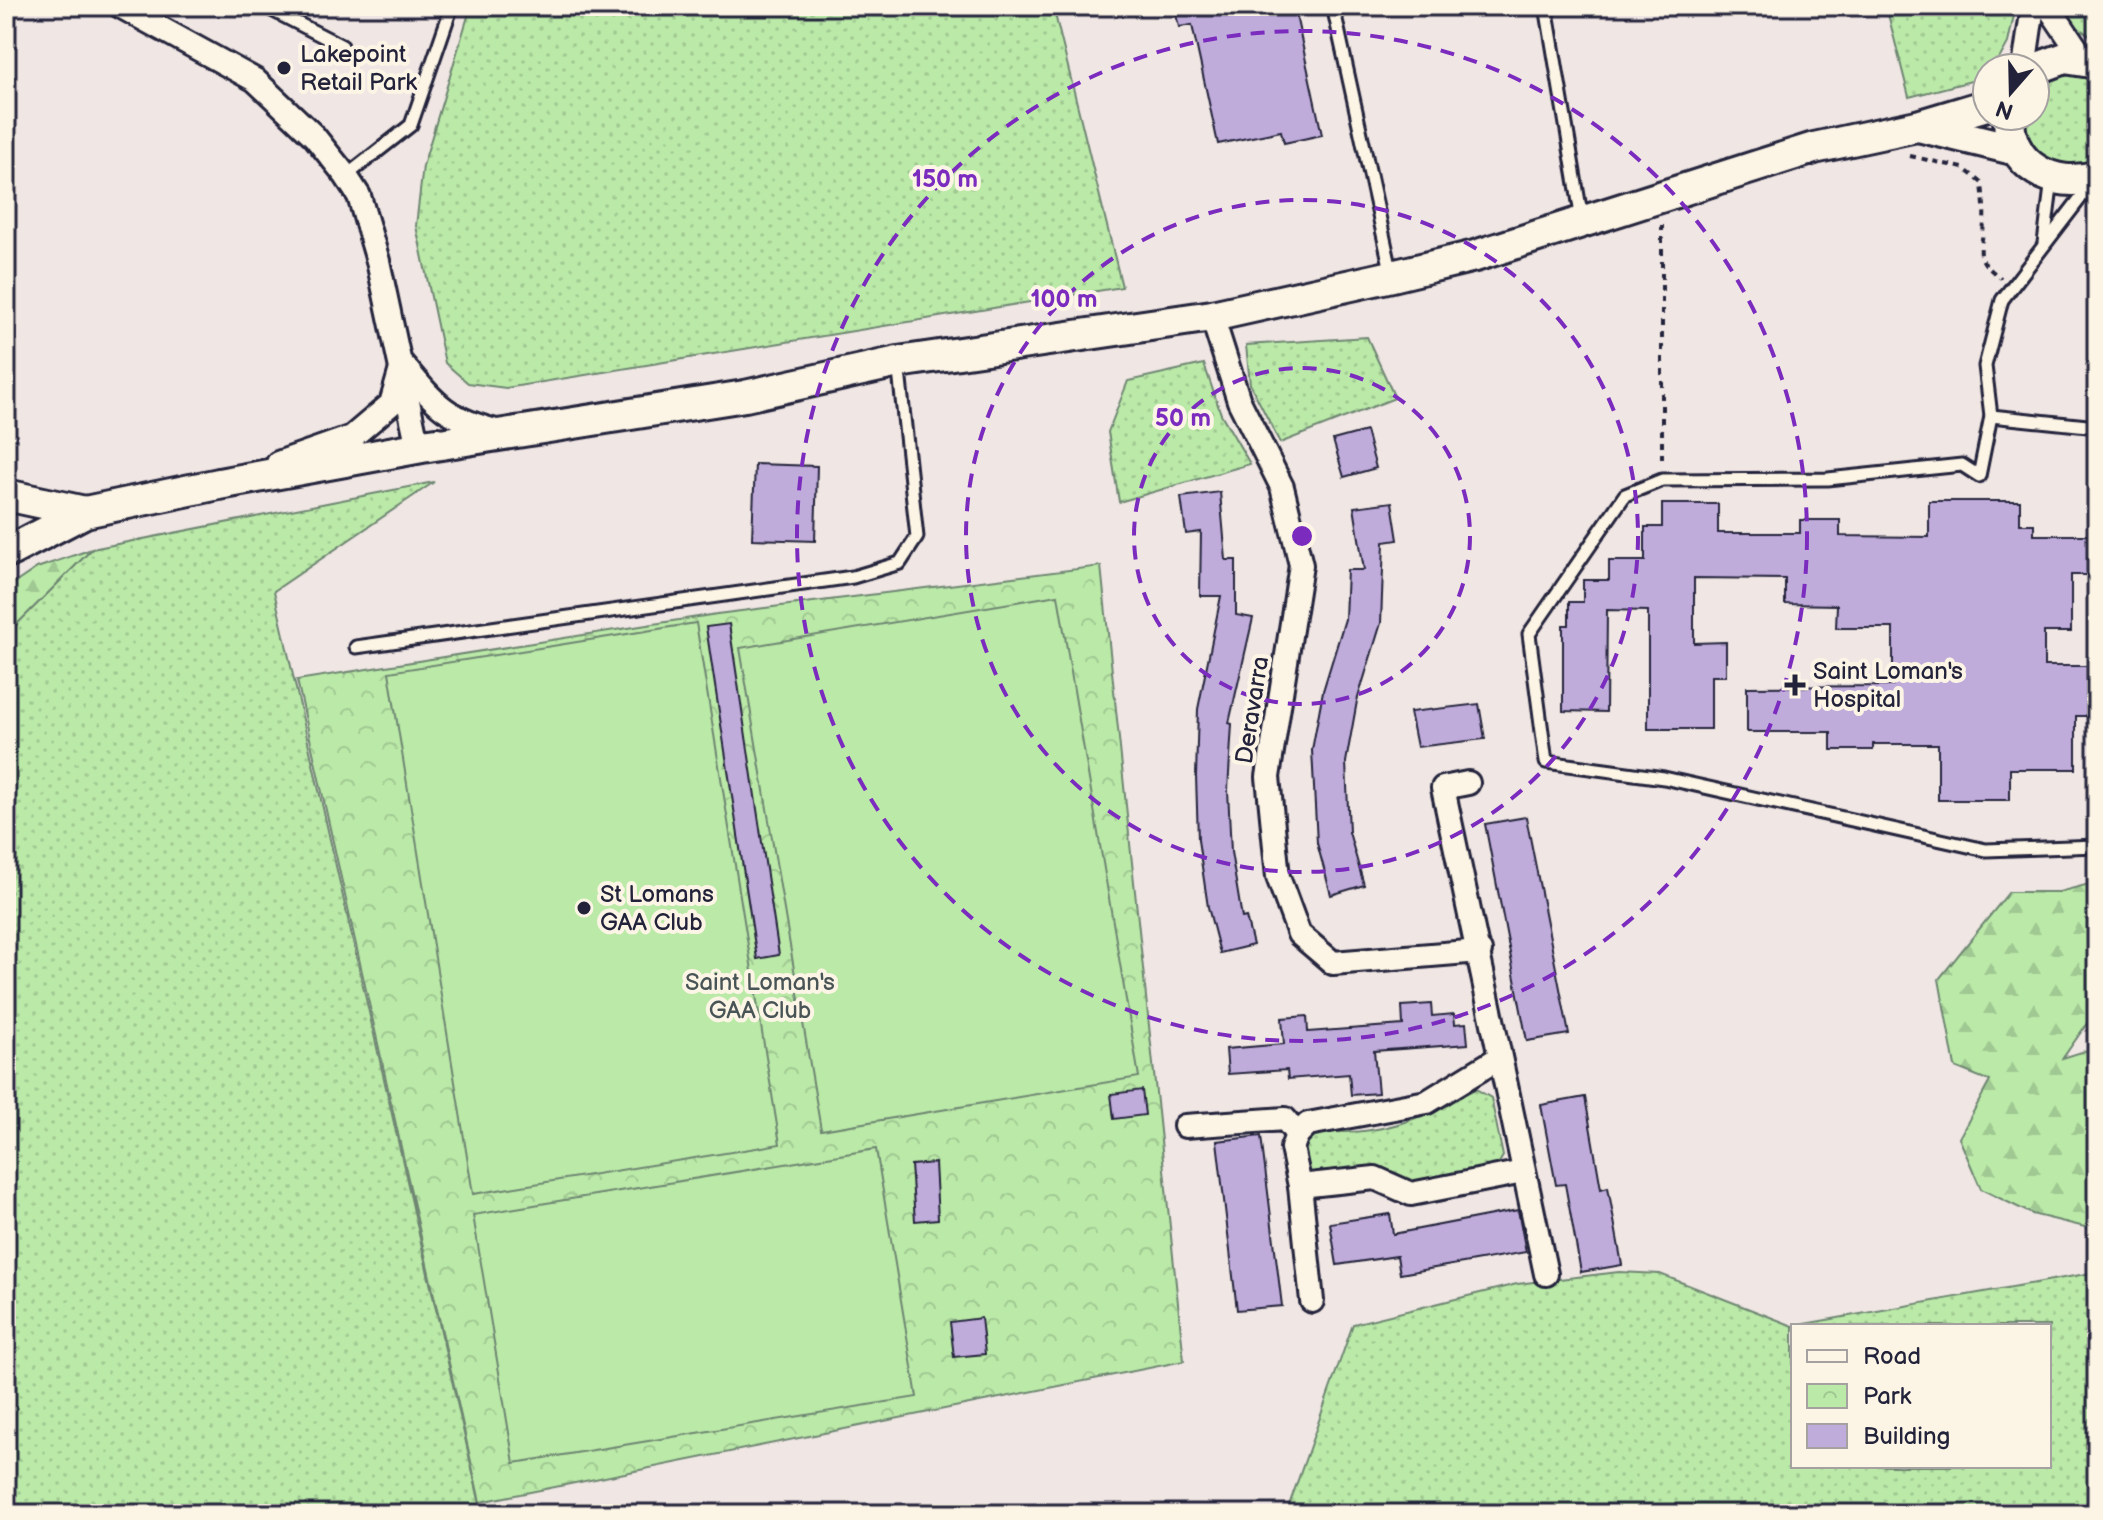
<svg xmlns="http://www.w3.org/2000/svg" width="2103" height="1520" viewBox="0 0 2103 1520" font-family="'Balsamiq Sans',sans-serif">
  <defs>
    <pattern id="grass-dots" width="8" height="8" patternUnits="userSpaceOnUse" patternTransform="scale(2)"><rect width="8" height="8" fill="#bbeaa8"/><path d="M2 2h.1M6 6h.1" fill="none" stroke="#a0c892" stroke-width="1.8" stroke-linecap="round"/></pattern>
    <pattern id="forest-firs" width="22" height="20" patternUnits="userSpaceOnUse" patternTransform="scale(2)"><rect width="22" height="20" fill="#bbeaa8"/><path d="M5 1l3.5 6h-7zM16 11l3.5 6h-7z" fill="#a0c892"/></pattern>
    <pattern id="park-crowns" width="20" height="18" patternUnits="userSpaceOnUse" patternTransform="scale(2)"><rect width="20" height="18" fill="#bbeaa8"/><path d="M2 6a3 3 0 1 1 6 0M12 15a3 3 0 1 1 6 0" fill="none" stroke="#a0c892"/></pattern>
  </defs>
  <rect width="100%" height="100%" fill="#f0e6e3"/>
  <filter id="ink" filterUnits="userSpaceOnUse"><feTurbulence type="fractalNoise" baseFrequency=".0125" numOctaves="2"/><feDisplacementMap in="SourceGraphic" scale="16" xChannelSelector="R" yChannelSelector="G"/><feConvolveMatrix kernelMatrix="1 2 1 2 8 2 1 2 1" color-interpolation-filters="sRGB"/></filter>
  <g filter="url(#ink)">
    <g fill="url(#grass-dots)" stroke="#6e8672" stroke-width="2" fill-rule="evenodd">
      <path d="M471 6H1053L1122 287 506 388 468 383 445 363 416 226 423 166Z"/>
      <path d="M1886 6H2016L2008 43 1994 68H1987V77L1909 97Z"/>
      <path d="M2060 6H2097V40L2077 27Z"/>
      <path d="M2041 72H2097V163L2090 167 2039 162 2016 116H2035V77Z"/>
      <path d="M1367 337 1395 398 1280 443 1250 384 1246 345Z"/>
      <path d="M1204 364 1221 414 1250 464 1119 502 1108 432 1128 381Z"/>
      <path d="M434 482 274 591 481 1509 390 1514H6V635L92 549Z"/>
      <path d="M1476 1089 1491 1098 1503 1156 1497 1166 1413 1184 1319 1177 1307 1171 1304 1153 1308 1137 1319 1130C1357 1136 1395 1128 1430 1112 1446 1105 1459 1095 1476 1089Z"/>
      <path d="M1619 1272 1660 1274 1793 1326 2097 1272V1514H1286L1353 1324 1517 1284ZM1793 1326H2049V1466H1793Z"/>
    </g>
    <g fill="url(#forest-firs)" stroke="#6e8672" stroke-width="2">
      <path d="M92 549 6 635V589L37 568Z"/>
      <path d="M2097 882V1009L2063 1058 2097 1047V1230L2032 1214 1981 1189 1959 1138 1990 1081 1955 1067 1939 979 2009 892H2059Z"/>
    </g>
    <path fill="url(#park-crowns)" stroke="#6e8672" stroke-width="2" d="M1101 566 1184 1361 480 1502 297 680 717 614Z"/>
    <g fill="#bbeaa8" stroke="#6e8672" stroke-width="2">
      <path d="M1058 595 1139 1077 821 1130 740 648Z"/>
      <path d="M696 623 780 1144 473 1194 389 672Z"/>
      <path d="M876 1149 917 1397 514 1463 473 1215Z"/>
    </g>
    <g fill="#c0acdb" stroke="#22223b" stroke-width="2">
      <path d="M1174 6H1236L1238 15 1294 6 1322 135 1284 143 1281 131 1218 144 1192 25 1179 27Z"/>
      <path d="M1366 431 1376 468 1344 477 1333 440Z"/>
      <path d="M755 464 817 466 815 541 752 539Z"/>
      <path d="M1220 492 1226 560H1236V615L1253 618 1229 723 1232 724 1228 790 1231 852 1242 918 1246 917 1253 945 1220 953 1208 907 1198 840 1196 776 1198 709 1221 596H1200L1201 532 1186 534 1181 497Z"/>
      <path d="M1929 501H2020V524H2034V535H2097V575H2071V632H2044V666H2097V716H2076V769H2010V800H1938V744H1873V750H1831V732H1747V687L1893 686V628H1836L1837 605 1785 604V579L1694 578V643L1726 642V676H1711V729H1648V611L1607 610 1606 712 1563 711V625H1569V602H1583V580H1609V561H1645V527H1662V504H1718V533H1800V520H1840V536L1929 537Z"/>
      <path d="M1392 502 1398 540 1384 542 1381 623 1357 701 1346 762 1349 832 1364 885 1331 895 1317 843 1312 750 1323 691 1345 619 1347 570H1364L1354 507Z"/>
      <path d="M729 624 779 955 757 959 706 627Z"/>
      <path d="M1479 704 1485 739 1417 747 1410 712Z"/>
      <path d="M1526 817 1569 1034 1527 1041 1485 824Z"/>
      <path d="M1431 1004 1432 1016 1454 1014 1455 1024 1466 1023 1468 1044 1374 1051 1378 1093 1351 1095 1349 1074 1288 1079 1287 1070 1228 1074 1226 1049 1284 1044 1282 1018 1307 1016 1308 1032 1403 1025 1402 1006Z"/>
      <path d="M1142 1090 1145 1115 1114 1119 1111 1094Z"/>
      <path d="M1585 1097 1601 1189 1608 1187 1622 1265 1581 1272 1565 1184 1556 1185 1541 1105Z"/>
      <path d="M1261 1136 1282 1306 1237 1310 1217 1141Z"/>
      <path d="M935 1163 938 1219 915 1221 911 1165Z"/>
      <path d="M1518 1210 1526 1252 1400 1274 1397 1256 1337 1265 1330 1223 1390 1214 1393 1234Z"/>
      <path d="M981 1318 985 1354 954 1357 950 1322Z"/>
    </g>
    <g fill="none" stroke-linecap="round" stroke-linejoin="round">
      <defs>
        <g id="lane">
          <path d="M264 6 342 46"/>
          <path d="M1333 6 1392 275"/>
          <path d="M1546 6 1582 220"/>
          <path d="M346 176 411 125 452 6"/>
          <path d="M2092 183 2002 300 1985 366 1991 416 1979 476 1962 465 1828 479 1662 480 1625 495 1529 634 1546 762 1664 778 1986 850 2097 846"/>
          <path d="M2044 243 2052 179"/>
          <path d="M1991 416 2097 427"/>
          <path d="M356 647 853 577 900 563 917 537 898 362"/>
        </g>
        <g id="street">
          <path d="M120 6 255 80 314 136 346 176 359 196 378 261 415 434 423 441 438 439"/>
          <path d="M2048 6 2083 58"/>
          <path d="M2024 68 2033 6"/>
          <path d="M1212 316 1239 401 1282 487 1301 565 1268 777 1278 877 1299 934 1333 963 1480 951"/>
          <path d="M403 365C436 405 447 419 500 432"/>
          <path d="M278 463 352 437 391 404 401 369"/>
          <path d="M1468 783 1443 788 1546 1274"/>
          <path d="M1185 1126 1285 1119 1297 1135 1308 1124 1427 1102 1499 1058"/>
          <path d="M1297 1135 1292 1148 1300 1186 1312 1301"/>
          <path d="M1300 1186 1375 1178 1411 1194 1523 1172"/>
        </g>
        <g id="secondary">
          <path d="M2035 69 2065 58 2097 63"/>
          <path d="M2009 116C2008 166 2054 190 2097 176"/>
          <path d="M1918 126 2017 150"/>
          <path d="M6 495 85 512"/>
          <path d="M6 553 85 512 219 484 422 447 745 396 898 362 1212 316 1392 276 1475 256 1814 148 1917 126 1987 105"/>
        </g>
      </defs>
      <use href="#lane" stroke="#22223b" stroke-width="17"/>
      <use href="#street" stroke="#22223b" stroke-width="28"/>
      <use href="#secondary" stroke="#22223b" stroke-width="36"/>
      <g stroke="#22223b" stroke-width="4" stroke-dasharray="6 6" stroke-linecap="butt">
        <path d="M1910 156 1963 168 1982 183C1983 196 1985 209 1984 222 1982 253 1972 257 2001 278"/>
        <path d="M1662 225V464"/>
      </g>
      <use href="#lane" stroke="#fcf5e5" stroke-width="11"/>
      <use href="#street" stroke="#fcf5e5" stroke-width="22"/>
      <use href="#secondary" stroke="#fcf5e5" stroke-width="30"/>
    </g>
  </g>
  <g fill="none" stroke="#7b2cbf" stroke-width="4" stroke-dasharray="14 10">
    <circle cx="1302" cy="536" r="168"/>
    <circle cx="1302" cy="536" r="336"/>
    <circle cx="1302" cy="536" r="505"/>
  </g>
  <g fill="#22223b" stroke="#fcf5e5" stroke-width="3">
    <circle cx="284" cy="68" r="8"/>
    <path d="M1791 673h8v8h8v8h-8v8h-8v-8h-8v-8h8z"/>
    <circle cx="584" cy="908" r="8"/>
  </g>
  <g text-anchor="middle" stroke-width="8" stroke-linejoin="round" paint-order="stroke">
    <g font-size="24" fill="#22223b" stroke="#fcf5e5" text-anchor="start">
      <text x="300" y="62">Lakepoint<tspan x="300" dy="28">Retail Park</tspan></text>
      <text x="1813" y="679">Saint Loman's<tspan x="1813" dy="28">Hospital</tspan></text>
      <text x="600" y="902">St Lomans<tspan x="600" dy="28">GAA Club</tspan></text>
    </g>
    <g font-size="24" fill="#22223b" stroke="#fcf5e5">
      <text transform="translate(1252 710) rotate(-81)" y="8">Deravarra</text>
    </g>
    <g font-size="24" fill="#485456" stroke="#fcf5e5">
      <text x="760" y="990">Saint Loman's<tspan x="760" dy="28">GAA Club</tspan></text>
    </g>
  </g>
  <circle cx="1302" cy="536" r="12" fill="#7b2cbf" stroke="#fcf5e5" stroke-width="4"/>
  <g font-size="24" text-anchor="middle" font-weight="bold" fill="#7b2cbf" stroke="#fcf5e5" stroke-width="8" stroke-linejoin="round" paint-order="stroke">
    <text x="945" y="187">150 m</text>
    <text x="1064" y="307">100 m</text>
    <text x="1183" y="426">50 m</text>
  </g>
  <rect width="2103" height="1520" fill="none" stroke="#fcf5e5" stroke-width="32"/>
  <rect x="16" y="16" width="2071" height="1488" fill="none" stroke="#22223b" stroke-width="3" filter="url(#ink)"/>
  <rect x="1791" y="1324" width="260" height="144" fill="#fcf5e5" stroke="#a5a1a1" stroke-width="2"/>
  <rect x="1807" y="1350" width="40" height="12" fill="#fcf5e5" stroke="#a5a1a1" stroke-width="2"/>
  <text x="1863" y="1364" font-size="24" fill="#22223b">Road</text>
  <rect x="1807" y="1384" width="40" height="24" fill="url(#park-crowns)" stroke="#a5a1a1" stroke-width="2"/>
  <text x="1863" y="1404" font-size="24" fill="#22223b">Park</text>
  <rect x="1807" y="1424" width="40" height="24" fill="#c0acdb" stroke="#a5a1a1" stroke-width="2"/>
  <text x="1863" y="1444" font-size="24" fill="#22223b">Building</text>
  <g transform="translate(2011 92) rotate(200)"><circle r="38" fill="#fcf5e5" stroke="#a5a1a1" stroke-width="2"/>
  <path d="M0-6L14 30L0 20L-14 30Z" fill="#22223b"/>
  <text y="-12" font-size="22" font-weight="bold" text-anchor="middle" fill="#22223b">N</text>
  </g>
</svg>
